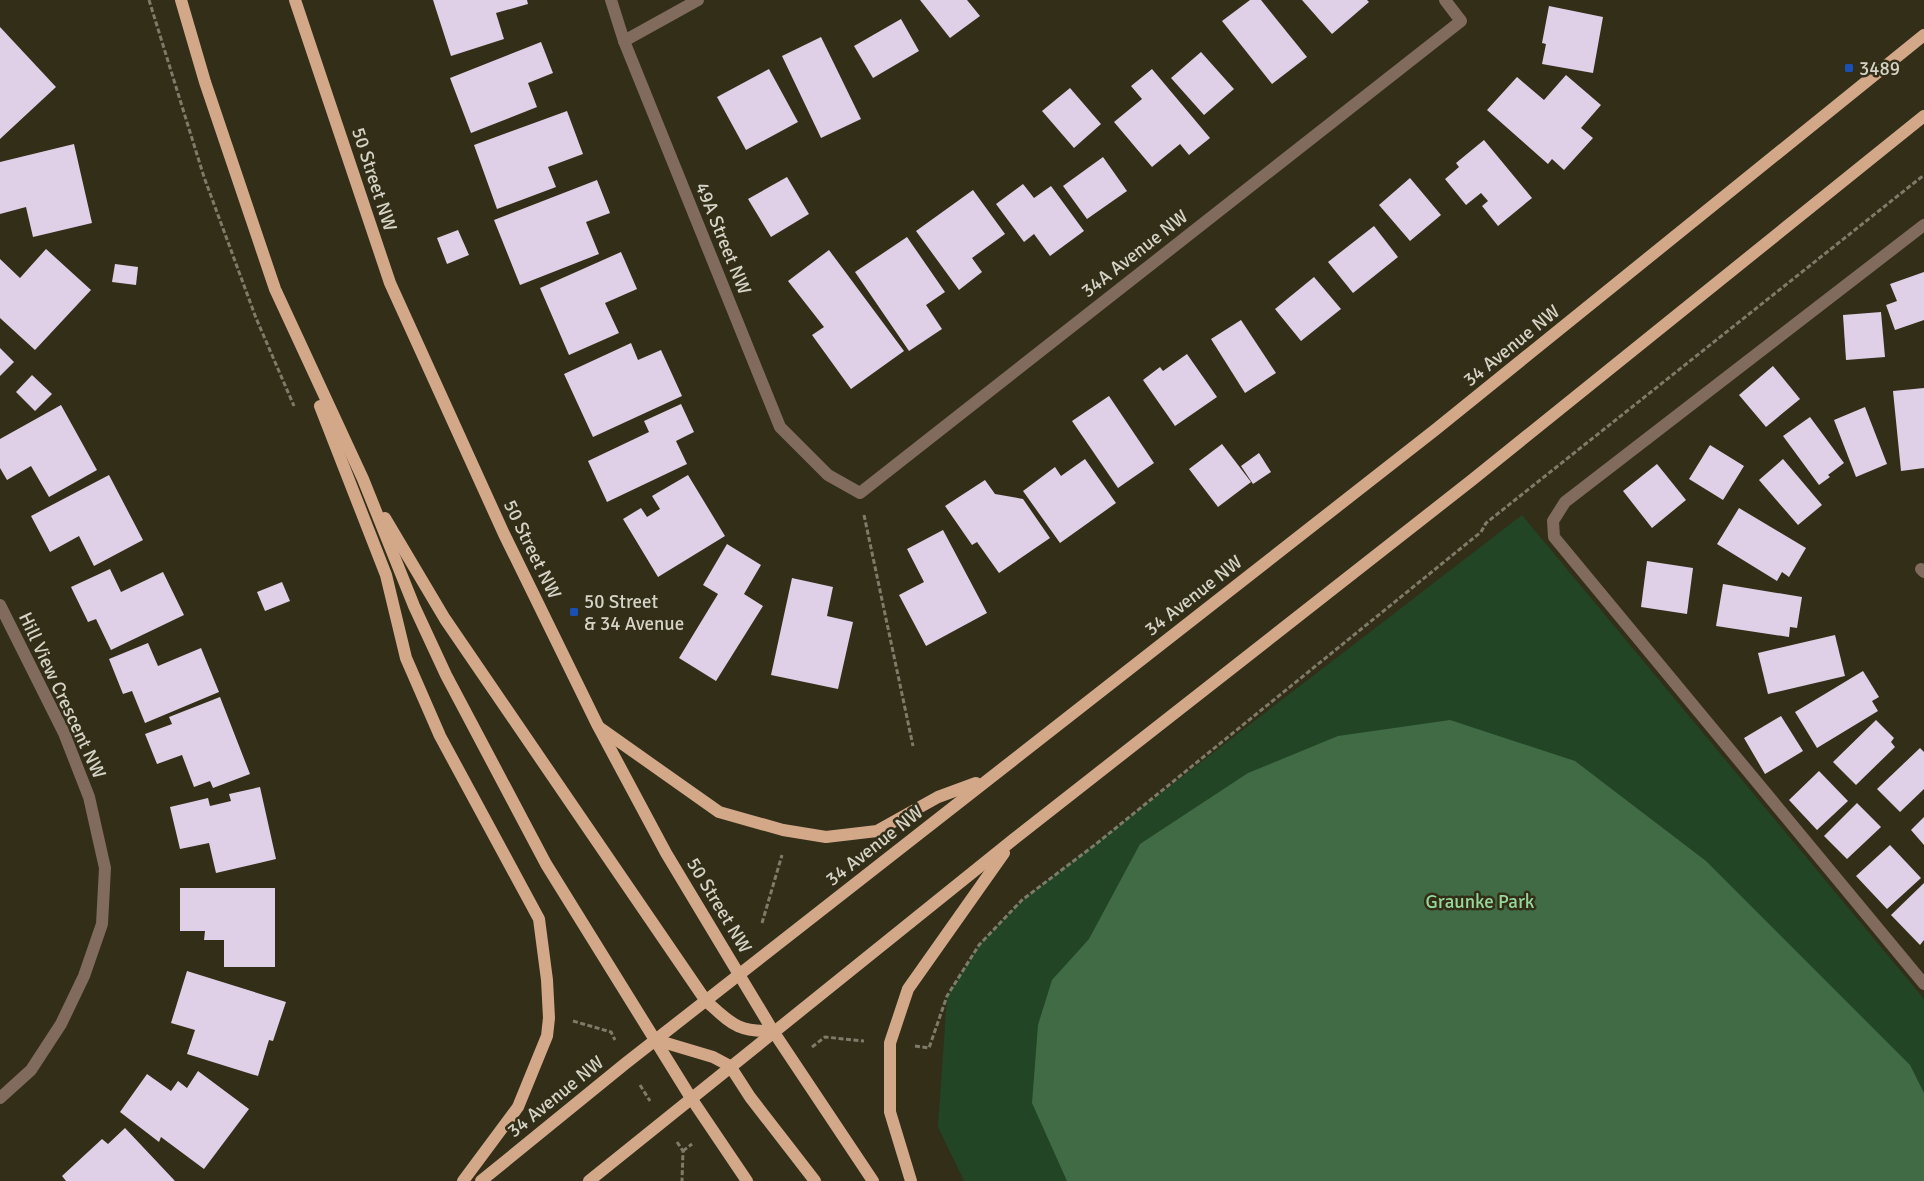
<svg xmlns="http://www.w3.org/2000/svg" width="1924" height="1181" viewBox="0 0 1924 1181" font-family="Signika,sans-serif">
  <rect width="100%" height="100%" fill="#332e18"/>
  <path fill="#214525" d="M1522 515 1924 999V1181H964L938 1127 947 996 979 945 1022 900Z"/>
  <path fill="#416b45" d="M1450 720 1575 761 1706 861 1910 1065 1924 1093V1181H1067L1032 1103 1038 1025 1052 980 1089 939 1140 844 1248 773 1338 736Z"/>
  <g fill="#dfcfe7">
    <path d="M433 0H527L528 4 496 13 504 39 451 56Z"/>
    <path d="M920 0H967L980 16 950 38Z"/>
    <path d="M1250 0H1261L1307 57 1272 84 1222 21Z"/>
    <path d="M1302 0H1367L1369 2 1332 34Z"/>
    <path d="M1549 6 1603 17 1593 73 1542 64 1546 44 1542 43Z"/>
    <path d="M901 19 919 51 873 78 854 46Z"/>
    <path d="M0 27 56 87 0 139Z"/>
    <path d="M821 37 861 119 821 138 782 56Z"/>
    <path d="M541 42 553 73 528 83 537 107 471 133 450 78Z"/>
    <path d="M1201 52 1234 89 1204 115 1171 78Z"/>
    <path d="M769 69 798 122 746 150 717 97Z"/>
    <path d="M1152 69 1210 138 1189 155 1180 144 1152 167 1114 122 1142 99 1131 86Z"/>
    <path d="M1566 75 1601 105 1581 128 1593 138 1564 170 1552 159 1548 164 1487 110 1517 77 1544 100Z"/>
    <path d="M1070 88 1101 124 1074 148 1042 111Z"/>
    <path d="M567 111 583 154 548 167 556 187 497 209 474 145Z"/>
    <path d="M1484 140 1532 198 1498 226 1482 206 1488 201 1481 193 1466 205 1445 179 1459 167 1456 163Z"/>
    <path d="M74 144 92 223 33 237 26 207 0 214V162Z"/>
    <path d="M1103 157 1127 191 1087 219 1063 186Z"/>
    <path d="M787 177 809 214 771 237 748 199Z"/>
    <path d="M1410 178 1441 215 1410 241 1379 205Z"/>
    <path d="M597 180 610 213 586 222 599 254 520 285 494 220Z"/>
    <path d="M1023 184 1034 198 1051 186 1084 231 1050 256 1034 234 1024 242 996 204Z"/>
    <path d="M973 190 1005 234 972 258 982 272 959 290 916 231Z"/>
    <path d="M1374 226 1398 257 1353 293 1328 262Z"/>
    <path d="M458 230 469 255 447 264 437 238Z"/>
    <path d="M907 237 945 292 926 305 942 329 909 351 855 272Z"/>
    <path d="M46 249 91 290 35 350 0 318V259L20 278Z"/>
    <path d="M829 250 904 351 851 389 812 335 824 327 788 281Z"/>
    <path d="M621 252 637 289 605 303 619 333 569 355 540 288Z"/>
    <path d="M115 264 138 267 136 285 112 282Z"/>
    <path d="M1924 272V320L1895 330 1886 305 1897 301 1890 284Z"/>
    <path d="M1314 277 1341 309 1301 341 1275 309Z"/>
    <path d="M1881 312 1885 357 1846 360 1843 315Z"/>
    <path d="M1241 320 1276 373 1245 393 1211 339Z"/>
    <path d="M631 343 638 360 661 350 682 396 593 437 564 374Z"/>
    <path d="M0 348 14 362 0 376Z"/>
    <path d="M1187 354 1217 397 1175 426 1143 380 1160 367 1163 371Z"/>
    <path d="M1773 366 1800 399 1766 427 1739 395Z"/>
    <path d="M32 375 52 394 35 411 16 392Z"/>
    <path d="M1924 388V468L1901 471 1893 391Z"/>
    <path d="M1109 396 1154 463 1118 488 1072 421Z"/>
    <path d="M681 404 694 432 676 441 687 464 607 502 588 461 649 432 644 421Z"/>
    <path d="M61 405 97 470 49 497 31 466 7 480 0 468V439Z"/>
    <path d="M1865 407 1887 464 1856 477 1834 420Z"/>
    <path d="M1810 417 1844 463 1828 475 1830 477 1819 485 1783 436Z"/>
    <path d="M1222 444 1251 482 1218 507 1189 469Z"/>
    <path d="M1710 445 1744 466 1723 500 1689 479Z"/>
    <path d="M1259 453 1271 472 1253 484 1241 466Z"/>
    <path d="M1085 459 1116 503 1060 543 1023 491 1055 467 1061 476Z"/>
    <path d="M1783 459 1822 505 1798 525 1759 480Z"/>
    <path d="M1657 464 1686 500 1652 528 1623 491Z"/>
    <path d="M109 475 143 540 94 566 79 536 50 552 31 516Z"/>
    <path d="M688 475 725 536 658 577 623 519 641 508 647 517 660 509 652 496Z"/>
    <path d="M985 480 995 494 1023 499 1050 538 999 573 977 542 972 545 945 506Z"/>
    <path d="M1739 508 1806 548 1789 577 1782 572 1777 581 1717 544Z"/>
    <path d="M943 530 987 613 926 646 899 595 924 582 907 549Z"/>
    <path d="M727 544 761 565 744 594 763 606 716 681 679 658 718 594 703 585Z"/>
    <path d="M1647 561 1693 568 1687 614 1641 607Z"/>
    <path d="M110 569 121 592 163 572 184 615 111 650 96 619 88 622 71 587Z"/>
    <path d="M792 578 833 587 827 616 853 622 838 689 771 675Z"/>
    <path d="M282 582 290 601 265 611 257 592Z"/>
    <path d="M1723 584 1802 597 1797 628 1790 627 1789 637 1716 626Z"/>
    <path d="M1835 635 1845 676 1768 694 1758 653Z"/>
    <path d="M148 643 158 666 201 648 219 692 145 723 132 691 123 694 109 659Z"/>
    <path d="M1863 671 1879 697 1872 701 1878 711 1817 748 1795 712Z"/>
    <path d="M220 697 250 774 213 788 210 781 194 787 182 755 157 764 145 734 172 724 169 717Z"/>
    <path d="M1781 716 1803 751 1765 774 1744 738Z"/>
    <path d="M1876 720 1894 738 1891 742 1895 747 1856 785 1833 762Z"/>
    <path d="M1920 748 1924 752V789L1900 812 1877 789Z"/>
    <path d="M1819 771 1848 801 1817 830 1789 800Z"/>
    <path d="M260 787 276 859 216 873 209 843 180 849 170 807 208 798 210 806 231 801 229 794Z"/>
    <path d="M1857 803 1881 827 1847 859 1824 836Z"/>
    <path d="M1924 817V845L1911 830Z"/>
    <path d="M1890 845 1921 878 1887 909 1856 876Z"/>
    <path d="M1924 883V940L1920 945 1891 915Z"/>
    <path d="M180 888H275V967H224V940H204L205 931H180Z"/>
    <path d="M187 971 286 1002 273 1041 269 1040 258 1076 187 1054 195 1030 171 1023Z"/>
    <path d="M198 1071 249 1109 204 1169 161 1137 159 1142 120 1112 147 1074 171 1091 178 1081 187 1088Z"/>
    <path d="M125 1128 175 1181H66L62 1176 102 1139 108 1144Z"/>
  </g>
  <g fill="none" stroke-linecap="round" stroke-linejoin="round">
    <g stroke="#7f7b69" stroke-width="3" stroke-dasharray="5 2.5" stroke-linecap="butt">
      <path d="M149 0 204 177 256 318 294 406"/>
      <path d="M864 515 913 746"/>
      <path d="M762 923 782 855"/>
      <path d="M573 1021 611 1032 615 1040"/>
      <path d="M915 1046 929 1048 947 996 979 945 1022 900 1096 844 1481 532 1486 523 1924 175"/>
      <path d="M812 1047 825 1037 864 1041"/>
      <path d="M640 1085 650 1101"/>
      <path d="M677 1142 683 1151 682 1181"/>
      <path d="M683 1151 692 1144"/>
    </g>
    <g stroke="#806b5d" stroke-width="12">
      <path d="M611 0 624 41 780 427 828 475 860 493 1461 21 1445 0"/>
      <path d="M624 41 698 0"/>
      <path d="M1924 225 1565 502 1553 521 1554 537 1924 984"/>
      <path d="M1921 569 1924 572"/>
      <path d="M0 605 64 733 89 797 105 868 102 924 84 976 61 1024 31 1070 0 1098"/>
    </g>
    <g stroke="#d2a889" stroke-width="12">
      <path d="M181 0 205 82 275 289 363 479 414 606 446 675 546 864 691 1098 747 1181"/>
      <path d="M295 0 390 283 504 534 598 726 666 853 773 1031 873 1181"/>
      <path d="M320 406 386 575 406 658 440 736 539 919 547 980 549 1018 547 1036 518 1107 463 1181"/>
      <path d="M385 518 445 619 706 1001C732 1024 737 1032 773 1031"/>
      <path d="M600 728 719 812 783 830 826 837 877 831 938 797 976 783"/>
      <path d="M656 1040 713 1057 730 1066 750 1097 815 1181"/>
      <path d="M481 1181 626 1063 1435 430 1924 35"/>
      <path d="M589 1181 1014 839 1472 480 1924 116"/>
      <path d="M911 1181 890 1112V1043L908 989 1004 853"/>
    </g>
  </g>
  <g fill="#1a4fb4" stroke="#332e18" stroke-width="2">
    <rect x="1844" y="63" width="10" height="10" rx="2.5"/>
    <rect x="569" y="607" width="10" height="10" rx="2.5"/>
  </g>
  <g text-anchor="middle" stroke-width="5" stroke-linejoin="round" paint-order="stroke">
    <g font-size="19" fill="#d5d3c5" stroke="#332e18" text-anchor="start">
      <text x="1859" y="75">3489</text>
      <text x="584" y="608">50 Street<tspan x="584" dy="22">&amp; 34 Avenue</tspan></text>
    </g>
    <g font-size="19" fill="#d5d3c5" stroke="#332e18">
      <text transform="translate(375 179) rotate(72)" y="7">50 Street NW</text>
      <text transform="translate(724 238) rotate(68)" y="7">49A Street NW</text>
      <text transform="translate(1134 253) rotate(-38)" y="7">34A Avenue NW</text>
      <text transform="translate(1511 345) rotate(-39)" y="7">34 Avenue NW</text>
      <text transform="translate(533 549) rotate(64)" y="7">50 Street NW</text>
      <text transform="translate(1193 595) rotate(-38)" y="7">34 Avenue NW</text>
      <text transform="translate(63 695) rotate(65)" y="7">Hill View Crescent NW</text>
      <text transform="translate(874 845) rotate(-38)" y="7">34 Avenue NW</text>
      <text transform="translate(720 905) rotate(59)" y="7">50 Street NW</text>
      <text transform="translate(555 1096) rotate(-39)" y="7">34 Avenue NW</text>
    </g>
    <g font-size="19" fill="#97d99d" stroke="#332e18">
      <text x="1480" y="908">Graunke Park</text>
    </g>
  </g>
</svg>
